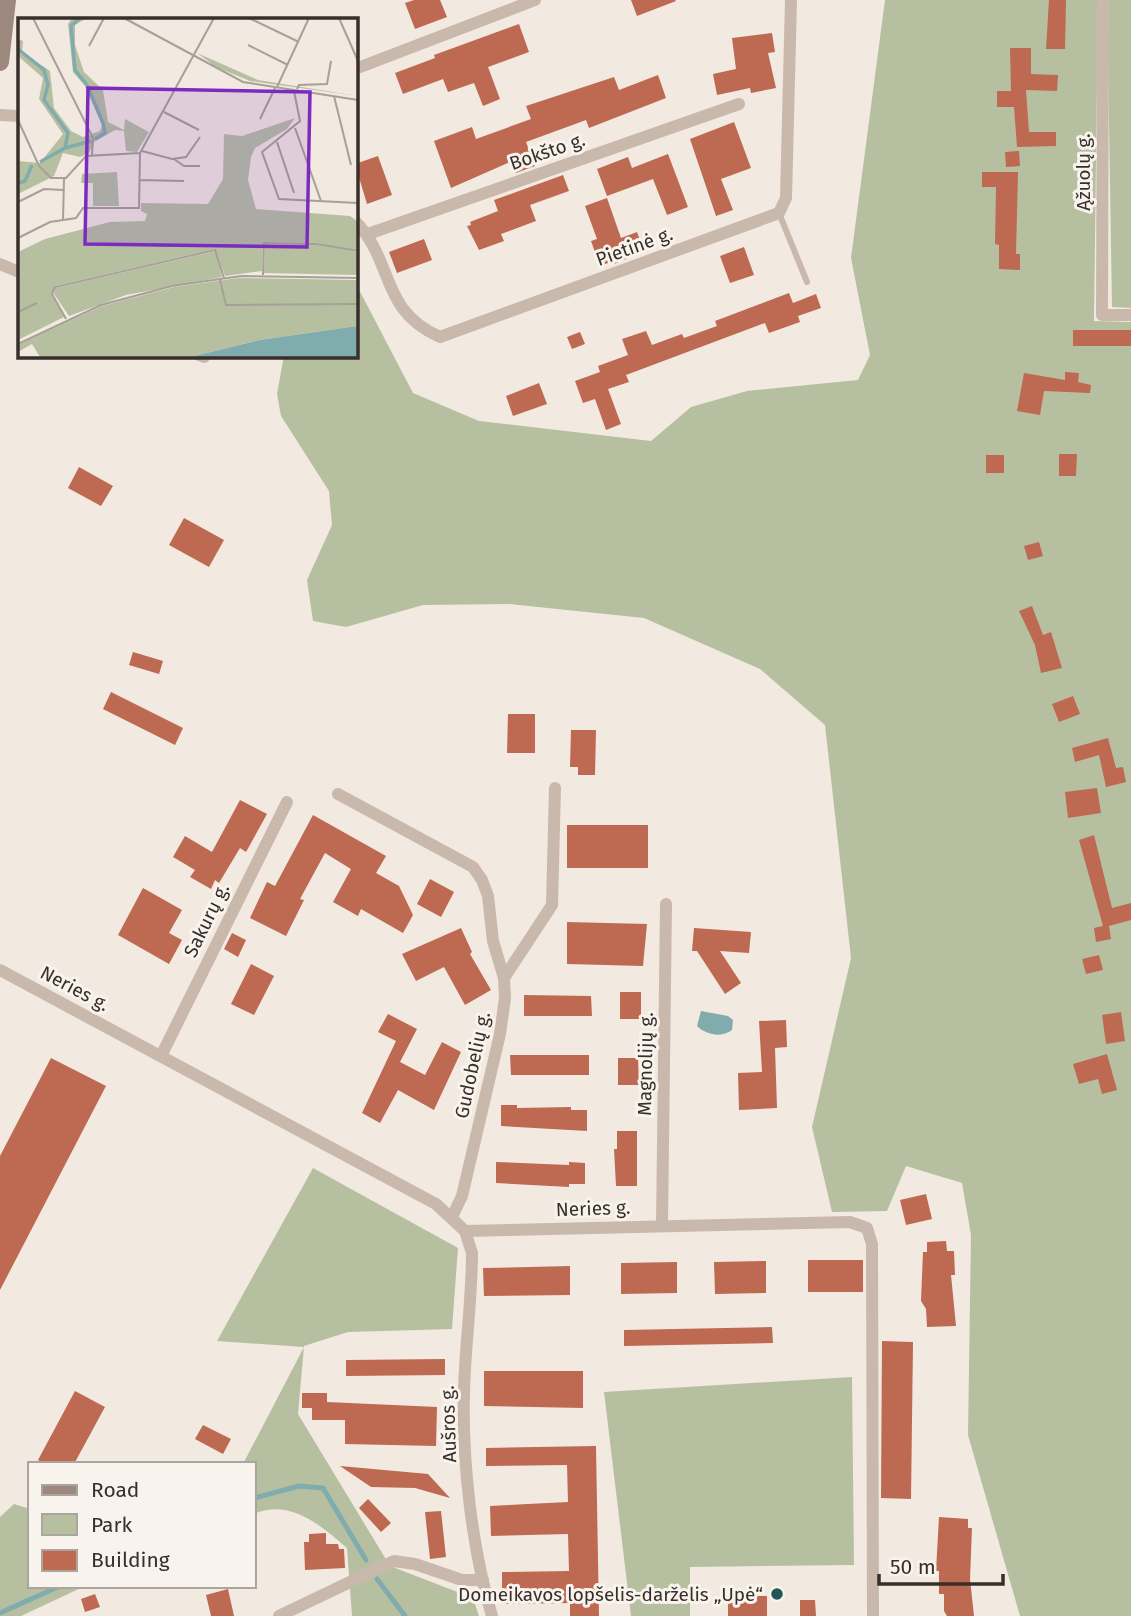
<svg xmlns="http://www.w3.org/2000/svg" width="1131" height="1616" viewBox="0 0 1131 1616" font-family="'Fira Sans',sans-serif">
  <rect width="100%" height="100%" fill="#f2e9e0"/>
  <g fill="#b6c0a1">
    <path d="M885 0H1098L1094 321 1131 322V1616H1020L968 1435 971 1235 962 1183 906 1166 887 1211 832 1212 812 1127 851 958 825 725 760 669 644 618 509 604 423 605 346 627 313 621 307 580 332 525 329 491 281 416 277 394 284 355H355V282L413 393 479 421 651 441 691 407 747 391 858 380 870 355 851 258Z"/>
    <path d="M1107 0H1131V308L1112 307Z"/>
    <path d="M313 1168 458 1248 452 1329 348 1332 304 1346 298 1414 390 1566 473 1598 479 1616H352L347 1548C322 1526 289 1498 254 1514V1464H243L304 1347 217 1341Z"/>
    <path d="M852 1377 854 1565 690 1567V1616H631L604 1392Z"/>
    <path d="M14 1504 30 1509V1586H85L21 1616H0V1517Z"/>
  </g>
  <path fill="#81acad" d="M701 1011 728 1016 733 1020 732 1030C722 1038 706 1035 697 1026Z"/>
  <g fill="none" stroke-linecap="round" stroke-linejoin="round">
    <g stroke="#81acad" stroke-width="5">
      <path d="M254 1498 299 1486 323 1488 366 1560"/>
      <path d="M377 1579 405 1616"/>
      <path d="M0 1613 60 1586"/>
    </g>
  </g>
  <g fill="#be6952">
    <path d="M414 0H440L447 17 415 29 405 3Z"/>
    <path d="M631 0H675L676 1 637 16Z"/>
    <path d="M1049 0H1066L1065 49H1046Z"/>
    <path d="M519 24 529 52 488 67 500 99 483 106 474 83 448 92 443 79 403 94 395 73 435 58 434 55Z"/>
    <path d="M772 33 775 52 768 53 776 88 751 93 750 88 717 95 713 74 736 69 732 38Z"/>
    <path d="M1010 48H1031V74L1058 75 1057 91 1026 90 1029 132H1056V146L1017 147 1014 107H997V91H1011Z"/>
    <path d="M658 75 666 98 589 128 586 120 526 142 535 166 516 173 512 161 451 188 434 141 472 127 476 139 531 119 526 106 614 77 619 90Z"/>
    <path d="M734 122 751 168 721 179 733 210 716 216 690 139Z"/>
    <path d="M1019 151 1020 166 1006 167 1005 152Z"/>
    <path d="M668 154 688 207 667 215 653 179 607 196 597 169 628 157 632 168Z"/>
    <path d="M378 156 392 195 367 204 355 164Z"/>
    <path d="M982 172H1018L1016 254H1020V270L999 269V245L995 244 996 187H982Z"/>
    <path d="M563 175 569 191 530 205 536 221 501 234 504 241 479 250 467 226 471 225 470 222 498 211 494 200Z"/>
    <path d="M607 198 621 238 637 232 644 251 614 264 613 261 600 266 591 241 597 239 585 206Z"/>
    <path d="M424 239 432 260 397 273 389 252Z"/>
    <path d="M744 247 754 275 730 283 720 256Z"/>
    <path d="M789 293 793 303 816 294 821 308 798 316 800 322 769 333 765 323 626 375 629 382 608 389 621 424 606 430 595 399 583 403 575 381 600 372 598 366 628 355 622 339 646 331 652 345 682 334 684 338 717 326 715 321Z"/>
    <rect x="1073" y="330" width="58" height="16"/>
    <path d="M580 332 585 344 572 349 567 337Z"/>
    <path d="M1065 372 1079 373 1078 382 1091 385 1090 393 1044 391 1040 415 1017 411 1024 373 1065 380Z"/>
    <path d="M539 383 547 404 513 416 506 396Z"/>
    <path d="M1059 454H1077L1076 476H1059Z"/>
    <rect x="986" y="455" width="18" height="18"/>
    <path d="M79 467 113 486 101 506 68 488Z"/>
    <path d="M184 518 224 540 209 567 169 545Z"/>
    <path d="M1039 542 1043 556 1028 560 1024 546Z"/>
    <path d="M1032 606 1043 635 1051 632 1062 668 1041 673 1035 645 1019 611Z"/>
    <path d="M133 652 163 661 159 674 129 665Z"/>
    <path d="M111 692 183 728 175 745 103 709Z"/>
    <path d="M1073 696 1080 714 1059 722 1052 704Z"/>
    <path d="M508 714H535V753H507Z"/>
    <path d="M571 730H596L595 775H578V767H570Z"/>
    <path d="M1108 738 1116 768 1123 767 1126 782 1106 787 1099 755 1075 762 1072 748Z"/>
    <path d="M1097 788 1101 813 1068 818 1065 792Z"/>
    <path d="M240 800 267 814 246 852 240 848 219 883 215 880 211 889 190 877 195 870 173 857 185 836 212 852Z"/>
    <path d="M313 815 386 856 376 873 399 886 413 915 403 933 361 909 358 916 333 902 351 869 325 853 300 899 304 900 286 936 250 918 267 882 275 886Z"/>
    <rect x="567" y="825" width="81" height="43"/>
    <path d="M1094 835 1112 908 1131 903V920L1109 926 1111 939 1096 942 1094 928 1103 926 1079 840Z"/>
    <path d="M430 879 454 892 441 917 417 904Z"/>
    <path d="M143 888 182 910 169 933 182 940 169 964 118 935Z"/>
    <path d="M567 922 647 924 643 966 567 964Z"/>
    <path d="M461 928 472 952 470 954 491 990 465 1005 444 967 416 981 402 954Z"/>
    <path d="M694 928 751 932 749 953 720 951 741 983 725 994 697 951H692Z"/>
    <path d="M232 933 246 940 238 957 224 949Z"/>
    <path d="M1099 955 1103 970 1086 974 1082 959Z"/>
    <path d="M251 964 274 976 254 1015 231 1004Z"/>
    <rect x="620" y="992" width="21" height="27"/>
    <path d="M524 995 591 996 592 1016H524Z"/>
    <path d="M1121 1012 1125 1041 1106 1044 1102 1015Z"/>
    <path d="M388 1014 417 1029 400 1062 425 1075 442 1042 461 1052 434 1110 398 1090 380 1123 362 1113 396 1041 378 1032Z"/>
    <path d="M786 1020 787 1047 775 1048 777 1108 739 1110 738 1073 762 1072 759 1021Z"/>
    <path d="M1107 1054 1117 1090 1102 1094 1098 1079 1079 1084 1073 1064Z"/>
    <path d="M510 1055H589V1075H511Z"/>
    <path d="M51 1058 106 1086 0 1290V1156Z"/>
    <path d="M618 1058H638L639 1085H618Z"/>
    <path d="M501 1105H517V1108L571 1107V1110H587V1131L501 1126Z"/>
    <path d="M617 1131H637V1186H616L614 1149H617Z"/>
    <path d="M496 1162 569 1165V1162L585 1163V1184H569V1187L496 1183Z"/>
    <path d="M926 1194 932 1219 906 1225 900 1200Z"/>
    <path d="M946 1241 947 1251H954L955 1275H951L956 1326 927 1327 926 1309 921 1301 923 1252H927V1242Z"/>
    <rect x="808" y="1260" width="55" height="32"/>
    <path d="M766 1261V1293L715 1294 714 1262Z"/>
    <path d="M677 1262V1293L621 1294V1263Z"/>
    <path d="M570 1266V1295L484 1296 483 1268Z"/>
    <path d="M772 1327 773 1343 624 1346V1330Z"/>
    <path d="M882 1341 913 1342 911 1499 881 1498Z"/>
    <path d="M445 1359V1375L346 1376V1360Z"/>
    <path d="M484 1371H583V1408L484 1406Z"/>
    <path d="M75 1391 105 1407 74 1464H45L38 1460Z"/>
    <path d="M302 1393H327V1402L437 1407 436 1446 345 1444V1420H312V1408H302Z"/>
    <path d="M203 1425 231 1439 223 1454 195 1439Z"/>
    <path d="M596 1446 599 1616H570V1603L502 1604V1572L569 1571 568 1534 491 1536 490 1506 568 1502 567 1465 486 1466V1448Z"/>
    <path d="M340 1466 428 1474 450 1498 415 1488 371 1487Z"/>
    <path d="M368 1499 391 1523 381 1532 359 1508Z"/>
    <path d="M441 1511 446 1557 430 1559 425 1512Z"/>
    <path d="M939 1517 968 1519V1528H972L970 1579 974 1616H947L944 1611V1594H939V1571H936Z"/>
    <path d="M326 1533V1544H338L339 1549H344L345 1568 305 1570 304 1542H309V1534Z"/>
    <path d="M228 1589 234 1616H211L206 1595Z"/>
    <path d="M95 1594 100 1607 85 1612 81 1599Z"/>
    <rect x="728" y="1596" width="39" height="20"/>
    <path d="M800 1600H815L816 1616H800Z"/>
  </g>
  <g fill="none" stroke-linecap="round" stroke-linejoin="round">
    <path stroke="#c9b9ad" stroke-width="6" d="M779 213 807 282"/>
    <g stroke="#c9b9ad" stroke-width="12">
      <path d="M1103 0 1102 315H1131"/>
      <path d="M355 69 535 0"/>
      <path d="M0 115 19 116"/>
      <path d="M355 221C395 262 379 310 440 337L779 213 786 198 791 0"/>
      <path d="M368 234 739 104"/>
      <path d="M0 264 19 272"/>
      <path d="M199 355 204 357"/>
      <path d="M338 794 473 867 482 880 488 896 493 941 504 978 505 998 500 1034 462 1196 452 1217"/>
      <path d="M0 970 436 1204 465 1231 850 1222 867 1228 872 1244 873 1616"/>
      <path d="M504 978 552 905 555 788"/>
      <path d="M161 1056 287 802"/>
      <path d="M662 1225 666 904"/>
      <path d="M465 1231 472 1253C472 1300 465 1346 464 1392 462 1462 472 1549 492 1616"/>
      <path d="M279 1616 394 1561 415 1564 462 1580H483"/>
    </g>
    <path stroke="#9d887e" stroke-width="18" d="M0 62 7 0"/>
  </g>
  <circle fill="#235557" stroke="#f9f3ed" stroke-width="2.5" cx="777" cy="1594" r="7"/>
  <g text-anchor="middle" stroke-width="6" stroke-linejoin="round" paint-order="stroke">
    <g font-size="19" fill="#382f2b" stroke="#f9f3ed">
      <text transform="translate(547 151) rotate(-19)" y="7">Bokšto g.</text>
      <text transform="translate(1083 172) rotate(-90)" y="7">Ąžuolų g.</text>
      <text transform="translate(634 246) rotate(-20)" y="7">Pietinė g.</text>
      <text transform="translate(206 920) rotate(-64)" y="7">Sakurų g.</text>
      <text transform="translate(75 988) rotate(28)" y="7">Neries g.</text>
      <text transform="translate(645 1064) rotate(-89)" y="7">Magnolijų g.</text>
      <text transform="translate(472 1065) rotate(-78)" y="7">Gudobelių g.</text>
      <text transform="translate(593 1208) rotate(-2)" y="7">Neries g.</text>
      <text transform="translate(448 1424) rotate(-92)" y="7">Aušros g.</text>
    </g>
    <g font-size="19" fill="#382f2b" stroke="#f9f3ed" text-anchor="end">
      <text x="763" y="1601">Domeikavos lopšelis-darželis „Upė“</text>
    </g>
  </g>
  <g transform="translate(18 18)">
    <rect width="340" height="340" fill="#f2e9e0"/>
    <path d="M54 0H69L57 7V27L66 54 85 72 90 104 106 112 107 101 131 114 119 134 108 133 106 113 97 112 76 124 71 135 62 139 45 135 36 158 0 176V143L22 145 45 116 21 81 25 60 0 38V21L5 23 4 34 32 53 36 90 53 113 65 119 82 113 84 107 67 68 55 54 50 6ZM179 35 240 62 339 78 232 63 198 49ZM277 100 269 111 237 130 233 139 230 162 238 191 332 198 339 203V233L299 225 245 224 244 253 207 258 197 231 37 268 34 277 46 299 0 322V234L27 221 92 204 127 203 129 196 123 193V185L190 186 205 161 206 116 224 118ZM99 154 101 188H75V165H63L64 156ZM247 226H298L339 234V257L246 255ZM198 233 204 259 108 277 51 298 36 276 37 270ZM220 260 339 262V308L242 322 172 339H22L14 326 0 334V327L84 288 156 269Z" fill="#b6c0a1"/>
    <path d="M339 308V339H172L242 322Z" fill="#81acad"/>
    <path fill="none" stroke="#81acad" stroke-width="3.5" d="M62 0 53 8 57 52 69 67 85 105 87 115 77 121M0 31 26 52 30 67 26 82 50 115 47 130M22 144 47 130 73 123M0 165 7 163 14 147"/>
    <path fill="none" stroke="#a89f98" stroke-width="2" d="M15 0 75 120 74 137M106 0 225 64 340 82M231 0 281 24M321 0 340 43M230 27 270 47M71 28 86 0M259 69 291 0M279 71 281 67 309 66 313 43M276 73 282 103 244 134 261 181 340 185M316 78 333 147M146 94 181 112M242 101 257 70M0 102 21 148 33 160H48L68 138 122 135M277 110 303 183M259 124 276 175M124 133 154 141 168 139 182 119M156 141 166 148H182M122 162 166 163M0 184 26 171 46 172M45 202 46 161M0 220 32 204 58 200 65 190H121L122 135 196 0M245 257 246 225 299 226 340 233M202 262 208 287 340 286M0 294 19 285M48 301 34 276 37 269 197 232 206 260M0 326 83 287 154 268 223 258 340 260"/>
    <path fill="#7b2cbf" fill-opacity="0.15" stroke="#7b2cbf" stroke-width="3.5" d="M70 70 292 74 289 229 67 226Z"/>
    <rect width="340" height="340" fill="none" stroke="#382f2b" stroke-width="3.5"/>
  </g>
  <rect x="28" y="1462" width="228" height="126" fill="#f9f3ed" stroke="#aca59f" stroke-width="2"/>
  <rect x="42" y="1485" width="35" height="10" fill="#9d887e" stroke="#aca59f" stroke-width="2"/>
  <text x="91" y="1497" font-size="21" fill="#382f2b">Road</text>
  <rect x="42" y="1514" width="35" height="21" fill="#b6c0a1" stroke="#aca59f" stroke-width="2"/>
  <text x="91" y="1532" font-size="21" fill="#382f2b">Park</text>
  <rect x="42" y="1550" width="35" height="21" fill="#be6952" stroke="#aca59f" stroke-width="2"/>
  <text x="91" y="1567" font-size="21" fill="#382f2b">Building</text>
  <path d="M879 1574v10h124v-10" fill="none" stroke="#382f2b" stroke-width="3.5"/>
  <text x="890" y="1574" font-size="21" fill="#382f2b" stroke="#f9f3ed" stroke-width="5" paint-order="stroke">50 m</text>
</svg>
